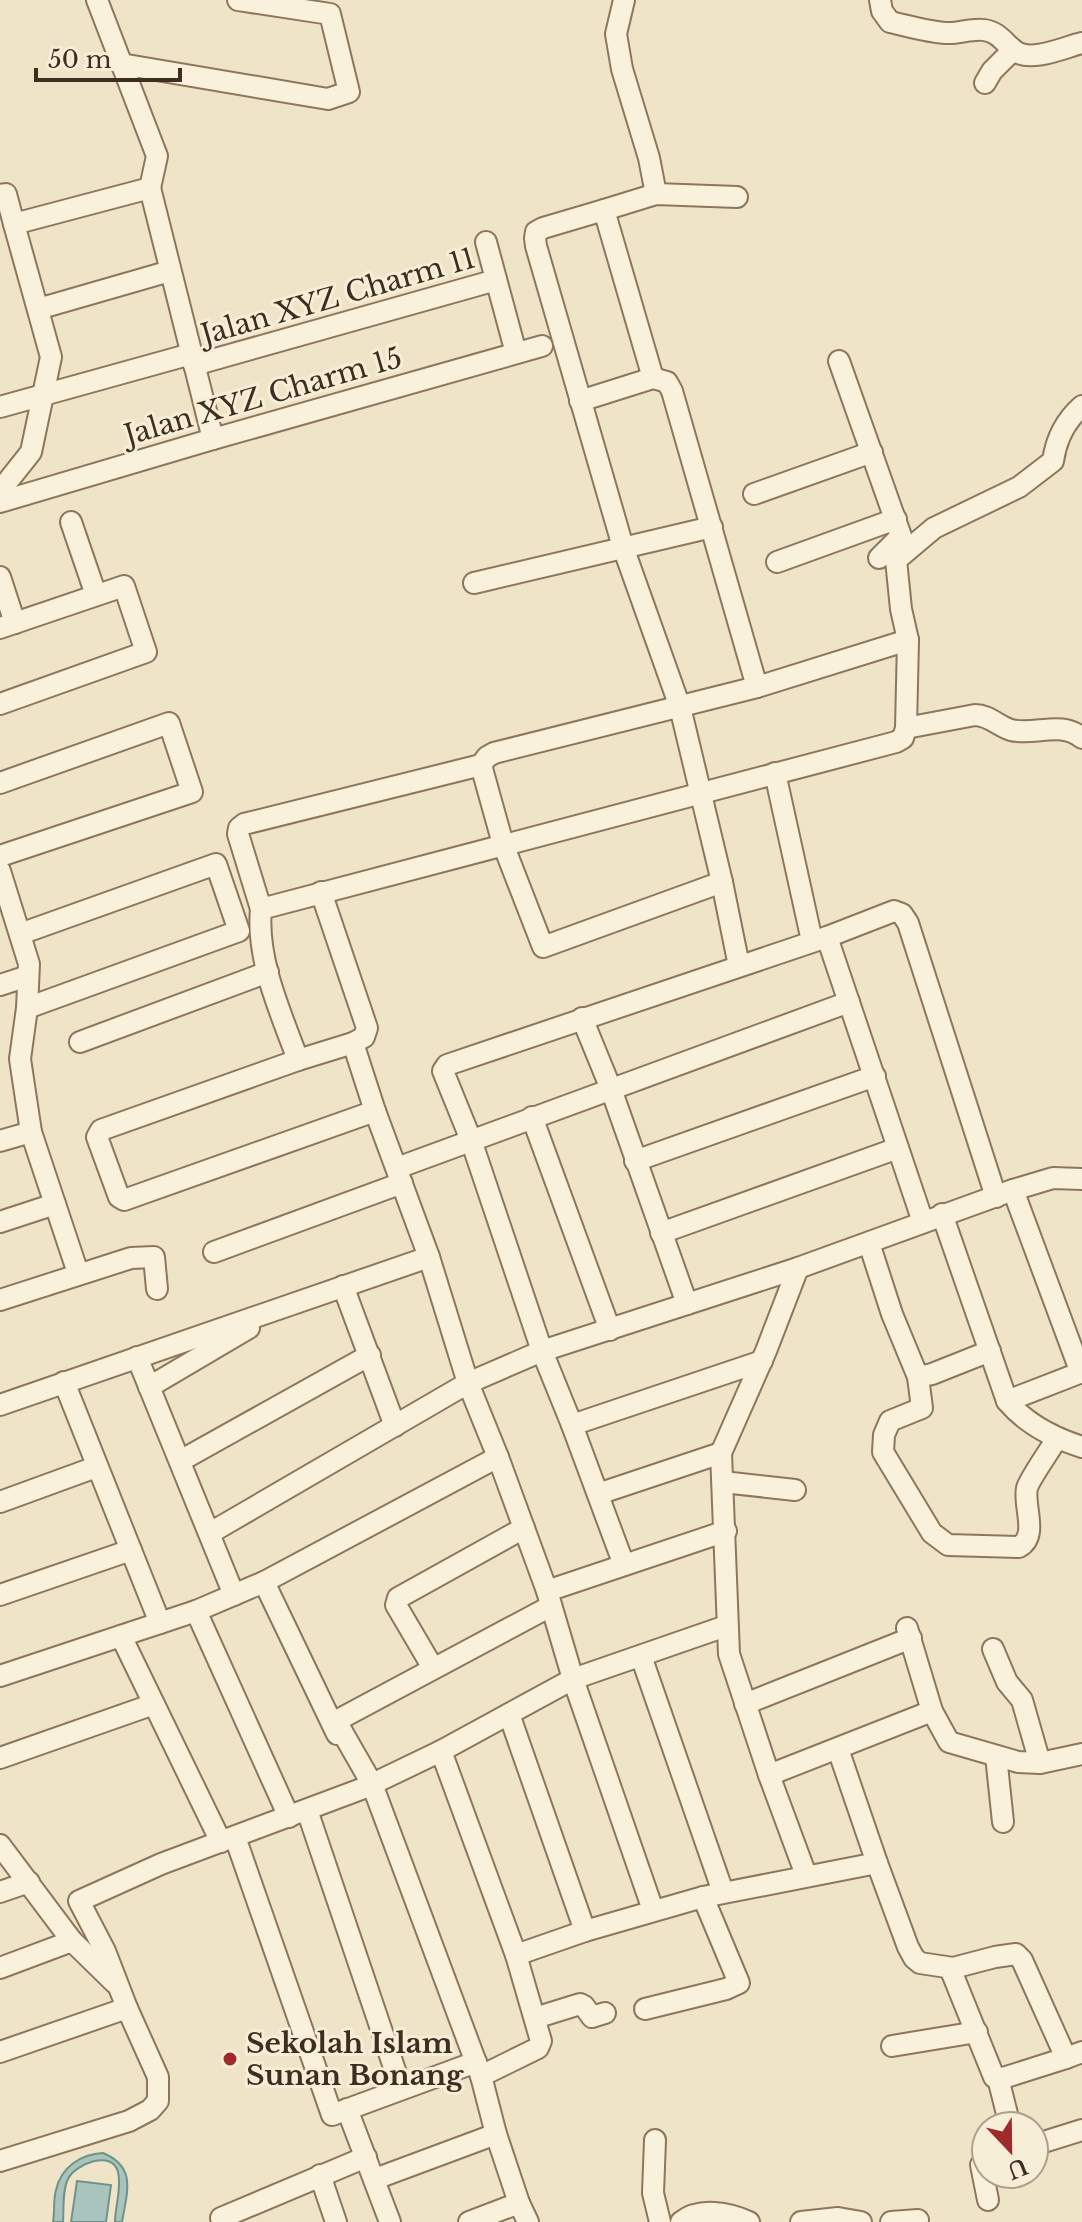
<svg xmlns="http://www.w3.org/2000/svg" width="1082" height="2222" viewBox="0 0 1082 2222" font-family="'Libre Baskerville',serif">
  <rect width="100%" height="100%" fill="#f0e4c8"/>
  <g fill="#a9c4bc" stroke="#6f938a" stroke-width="2">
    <path d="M103 2153C137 2167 127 2192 122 2222H115C115 2207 122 2187 118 2172 112 2149 75 2164 68 2179 62 2191 64 2209 63 2222H53C55 2211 53 2200 56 2190 61 2167 81 2154 103 2153Z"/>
    <path d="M77 2181 111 2185 106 2222H71Z"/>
  </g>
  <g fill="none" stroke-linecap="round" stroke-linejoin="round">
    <defs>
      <g id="minor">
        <path d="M624 0 616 34 622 69 649 158 656 194"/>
        <path d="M880 0 882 11 890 22C908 26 928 32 946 33 959 34 971 28 984 30 999 32 1004 43 1015 51 1031 63 1065 47 1082 43"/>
        <path d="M121 64 328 99 349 92 330 14 238 0"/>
        <path d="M985 83 992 71 1013 50"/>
        <path d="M150 188 213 439"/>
        <path d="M0 195 6 194 14 224"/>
        <path d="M604 210 656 194 737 197"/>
        <path d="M486 242 516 353"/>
        <path d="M38 309 170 271"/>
        <path d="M839 361 901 536 879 558"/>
        <path d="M194 365 496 280"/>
        <path d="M653 378 604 210 543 228 536 232 535 238 536 246 623 547 680 707 722 882 739 966"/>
        <path d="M580 401 653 378 667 382 672 391 757 687"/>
        <path d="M0 407 191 354"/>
        <path d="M0 491 31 452 51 357 14 224 150 188 157 156 97 0"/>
        <path d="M754 494 872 452"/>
        <path d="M0 502 213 439 542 346"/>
        <path d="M71 522 96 595"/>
        <path d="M777 562 896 519"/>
        <path d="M0 577 15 623"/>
        <path d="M474 583 712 527"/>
        <path d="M0 628 124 586 146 652 0 704"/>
        <path d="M908 640 901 609 896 560 934 528 1019 487 1053 461C1056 440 1066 420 1082 406"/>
        <path d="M906 728 975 715C989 715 998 726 1011 730 1035 736 1061 720 1082 738"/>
        <path d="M481 765 503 844 543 947 722 882"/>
        <path d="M775 773 812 941"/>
        <path d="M0 783 169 723 192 792 0 856"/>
        <path d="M0 871 29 964 27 1008 20 1059 31 1132 78 1273"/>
        <path d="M321 892 367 1028 364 1037 353 1043 298 1060 101 1130 97 1137 119 1197 124 1200 375 1111"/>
        <path d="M261 909 238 834 239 828 244 824 481 765 487 757 494 753 757 687 908 640 906 728 903 738 896 742 261 909C256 960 281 1013 298 1060"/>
        <path d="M20 934 216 864 239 931 27 1008"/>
        <path d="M827 937 923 1222"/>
        <path d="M0 985 28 976"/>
        <path d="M582 1018 611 1089 687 1304"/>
        <path d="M80 1042 268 972"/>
        <path d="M353 1043 375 1111 429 1257 468 1383 498 1457 547 1591 573 1679 653 1910"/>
        <path d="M532 1117 610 1330"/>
        <path d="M0 1141 31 1132"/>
        <path d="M635 1161 875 1076"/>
        <path d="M397 1168 849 1002"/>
        <path d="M1013 1190 1081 1373"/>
        <path d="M942 1214 1007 1401C1026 1424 1054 1438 1082 1447"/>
        <path d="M0 1222 55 1204"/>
        <path d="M661 1233 898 1148"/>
        <path d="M869 1243 892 1314 918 1377 932 1374 990 1351"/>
        <path d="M214 1252 402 1183"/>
        <path d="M798 1268 766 1351 721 1453 729 1654 769 1775 806 1875"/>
        <path d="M343 1286 395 1426"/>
        <path d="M0 1300 131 1258 154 1257 157 1289"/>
        <path d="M137 1357 234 1595"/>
        <path d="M918 1377 922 1408 890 1421 884 1435 883 1452 932 1533 948 1545 1019 1547C1039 1536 1023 1506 1027 1488 1030 1478 1051 1449 1057 1438"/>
        <path d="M64 1382 160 1623"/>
        <path d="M149 1387 249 1328"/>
        <path d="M1007 1401 1082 1372"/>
        <path d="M0 1405 429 1257"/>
        <path d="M572 1425 762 1361"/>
        <path d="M180 1461 370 1355"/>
        <path d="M723 1482 795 1490"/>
        <path d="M598 1494 721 1453"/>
        <path d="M0 1502 96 1467"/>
        <path d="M210 1533 468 1383 542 1351 798 1268 1013 1190 1053 1178 1082 1179"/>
        <path d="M624 1565 572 1425 542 1351 471 1140 445 1076 443 1071 447 1065 827 937 894 911 902 914 908 923 996 1197"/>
        <path d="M264 1582 337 1734"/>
        <path d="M547 1591 726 1531"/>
        <path d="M0 1595 131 1550"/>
        <path d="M196 1611 289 1817"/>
        <path d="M907 1628 932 1711 949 1742 1018 1762 1040 1763 1082 1754"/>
        <path d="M121 1636 221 1842"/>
        <path d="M993 1649 1007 1682 1022 1700 1040 1763"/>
        <path d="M641 1656 723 1892"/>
        <path d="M433 1668 396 1605 398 1598 524 1528"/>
        <path d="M0 1676 196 1611 264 1582 498 1457"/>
        <path d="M745 1704 911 1638"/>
        <path d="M509 1714 585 1931"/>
        <path d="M838 1749 877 1863 908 1947 914 1958 920 1963 953 1968 995 1957 1016 1954 1022 1960 1066 2058 1082 2052"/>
        <path d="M441 1751 516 1955 541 2041 538 2048 481 2076"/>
        <path d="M996 1756 1003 1822"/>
        <path d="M0 1758 154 1704"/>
        <path d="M769 1775 932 1711"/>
        <path d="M307 1810 401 2088"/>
        <path d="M235 1837 332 2115 476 2062"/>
        <path d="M0 1845 72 1941 115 1983"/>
        <path d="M0 1892 29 1882"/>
        <path d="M516 1955 585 1931 703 1897 877 1863"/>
        <path d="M0 1968 72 1941"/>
        <path d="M950 1968 994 2077 1003 2078 1066 2058"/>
        <path d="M645 2009 726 1989 739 1983 703 1897"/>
        <path d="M535 2018 580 2004 584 2006 592 2017 605 2013"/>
        <path d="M892 2046 977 2032"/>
        <path d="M0 2052 127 2008 105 1951 79 1901 161 1864 364 1788 441 1751 573 1679 726 1626"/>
        <path d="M998 2078 1010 2126"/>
        <path d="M347 2109 390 2222"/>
        <path d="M655 2140 653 2193 660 2222"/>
        <path d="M1034 2145 1082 2130"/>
        <path d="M0 2161 129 2121 150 2110 158 2101V2077L127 2008"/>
        <path d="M986 2161 981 2165 988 2200"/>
        <path d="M320 2175 336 2222"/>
        <path d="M375 2179 496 2134"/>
        <path d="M221 2218 366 2157"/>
        <path d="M469 2222 519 2203"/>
        <path d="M528 2222 519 2203 496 2134 481 2076 372 1784 336 1721 551 1606"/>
        <path d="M681 2222C700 2207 729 2213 749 2222"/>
        <path d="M801 2222 838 2218 861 2222"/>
        <path d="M891 2222 918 2220"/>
      </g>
    </defs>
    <use href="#minor" stroke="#8d765c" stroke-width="24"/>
    <use href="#minor" stroke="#faf1dc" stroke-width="20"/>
  </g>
  <circle fill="#9e2a2b" stroke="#f7eed8" stroke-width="3" cx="230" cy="2059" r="8"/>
  <g text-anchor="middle" stroke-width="6" stroke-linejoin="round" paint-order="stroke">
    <g font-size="28" fill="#3d2e20" stroke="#f7eed8">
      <text transform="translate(338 296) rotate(-16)" y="10">Jalan XYZ Charm 11</text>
      <text transform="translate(263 396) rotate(-16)" y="10">Jalan XYZ Charm 15</text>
    </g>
    <g font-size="28" font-weight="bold" fill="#3d2e20" stroke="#f7eed8" text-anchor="start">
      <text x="246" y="2053">Sekolah Islam<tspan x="246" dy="32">Sunan Bonang</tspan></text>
    </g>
  </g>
  <g transform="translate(1010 2150) rotate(158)"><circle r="38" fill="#f7eed8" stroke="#ada18e" stroke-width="2"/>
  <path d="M0-6L14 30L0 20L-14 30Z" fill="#9e2a2b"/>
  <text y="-12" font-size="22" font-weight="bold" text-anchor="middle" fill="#3d2e20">U</text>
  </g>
  <path d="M36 68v12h144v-12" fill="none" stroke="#3d2e20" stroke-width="4"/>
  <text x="48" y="68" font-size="24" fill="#3d2e20" stroke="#f7eed8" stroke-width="6" paint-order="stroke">50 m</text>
</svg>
